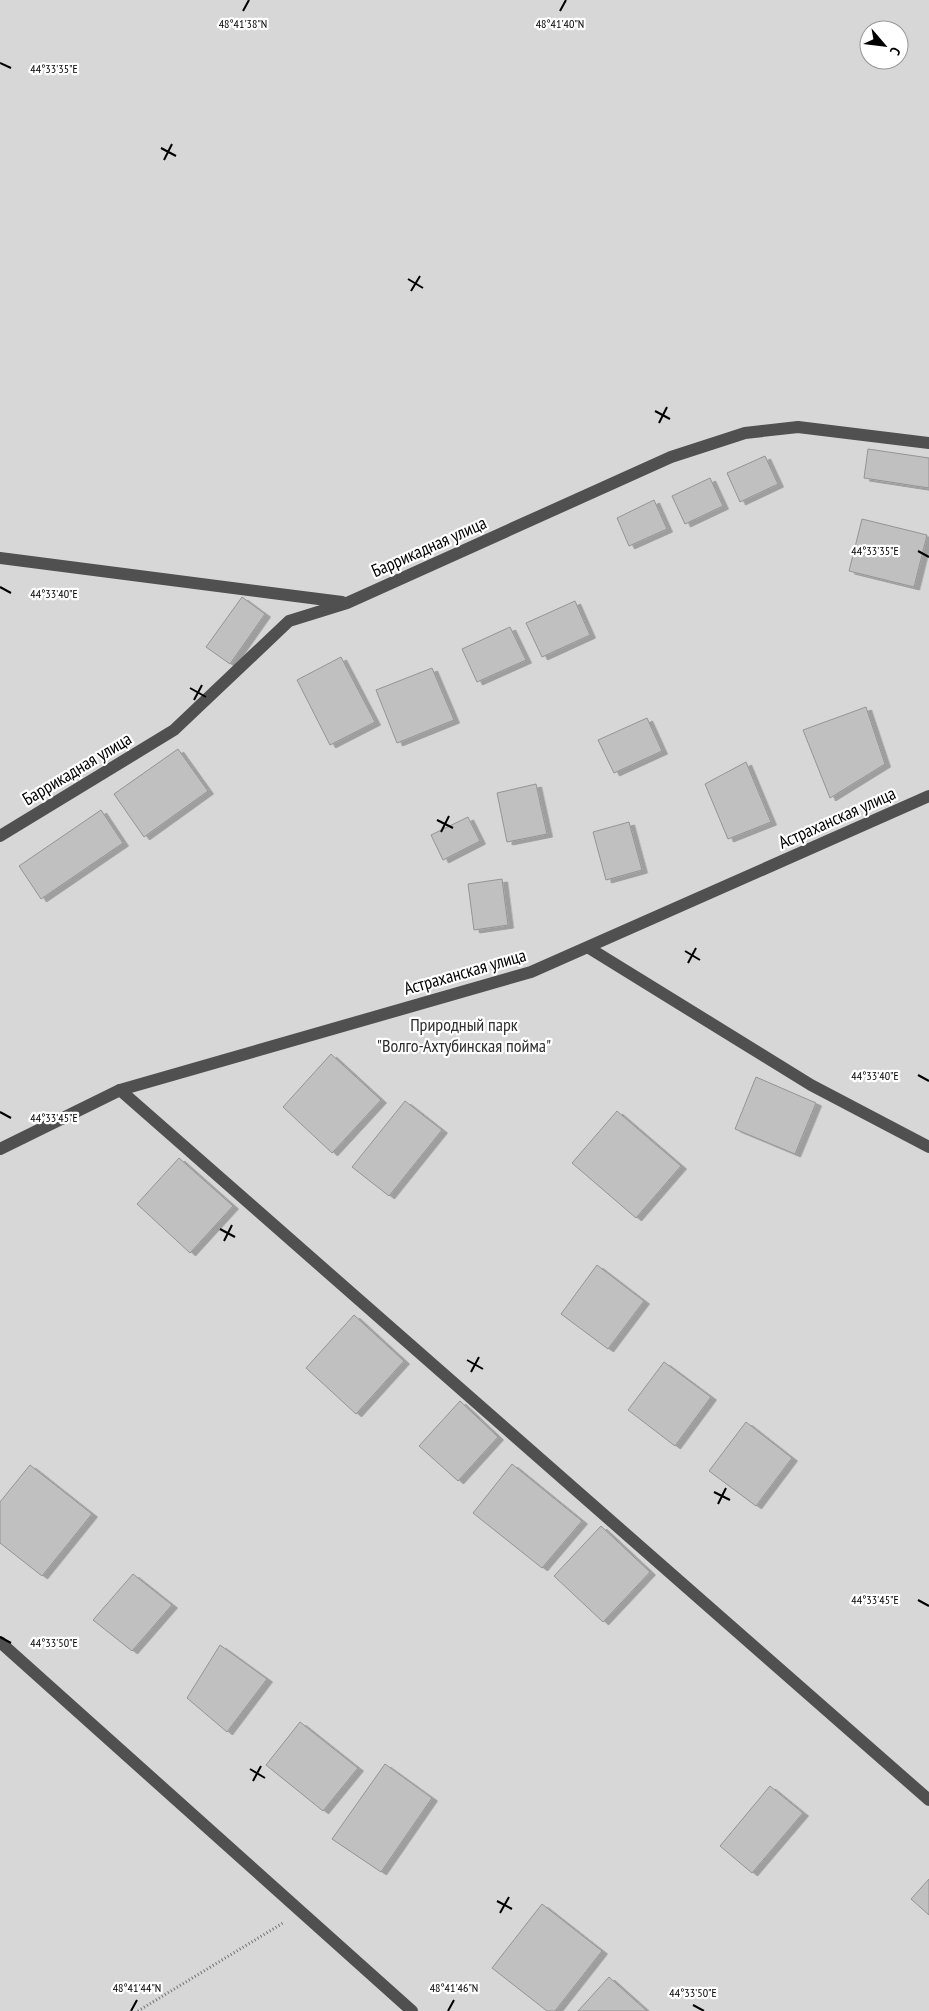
<svg xmlns="http://www.w3.org/2000/svg" width="929" height="2011" viewBox="0 0 929 2011" font-family="'PT Sans Narrow',sans-serif">
  <defs>
    <filter id="shadow"><feDropShadow dx="5.5" dy="3" stdDeviation="0" flood-color="#0004"/></filter>
  </defs>
  <rect width="100%" height="100%" fill="#fff"/>
  <path fill="#d7d7d7" fill-rule="evenodd" d="M0 0H929V2011H0ZM869 30H899V60H869Z"/>
  <g fill="#c0c0c0" stroke="#949494" filter="url(#shadow)">
    <path d="M868 449 929 458V488L864 478Z"/>
    <path d="M765 456 778 484 740 502 727 473Z"/>
    <path d="M710 478 723 506 685 524 672 496Z"/>
    <path d="M654 500 667 529 629 546 617 518Z"/>
    <path d="M862 519 927 535 914 587 849 571Z"/>
    <path d="M242 597 265 614 230 664 206 647Z"/>
    <path d="M575 601 590 635 542 657 526 623Z"/>
    <path d="M510 627 526 660 477 682 462 649Z"/>
    <path d="M341 657 375 722 330 745 297 680Z"/>
    <path d="M432 668 454 720 397 743 376 690Z"/>
    <path d="M866 707 885 764 830 798 803 730Z"/>
    <path d="M647 718 662 751 614 773 598 740Z"/>
    <path d="M178 749 208 791 144 837 114 794Z"/>
    <path d="M746 762 771 822 728 839 705 784Z"/>
    <path d="M536 784 547 834 507 842 497 793Z"/>
    <path d="M101 810 123 843 41 899 19 866Z"/>
    <path d="M468 817 480 841 443 860 431 835Z"/>
    <path d="M629 822 642 870 606 880 593 832Z"/>
    <path d="M502 879 508 925 474 930 468 884Z"/>
    <path d="M331 1054 381 1100 332 1153 283 1107Z"/>
    <path d="M756 1077 816 1103 795 1154 735 1129Z"/>
    <path d="M405 1101 442 1130 389 1196 352 1167Z"/>
    <path d="M617 1111 681 1166 636 1218 572 1163Z"/>
    <path d="M179 1158 233 1206 190 1253 137 1204Z"/>
    <path d="M597 1265 644 1301 608 1349 561 1314Z"/>
    <path d="M354 1315 404 1361 356 1414 306 1368Z"/>
    <path d="M664 1362 711 1397 675 1446 628 1410Z"/>
    <path d="M460 1401 498 1437 458 1481 419 1446Z"/>
    <path d="M746 1422 792 1458 756 1506 709 1471Z"/>
    <path d="M512 1464 582 1521 542 1568 473 1513Z"/>
    <path d="M30 1465 92 1514 42 1576 0 1543V1502Z"/>
    <path d="M601 1526 650 1572 603 1622 554 1576Z"/>
    <path d="M133 1574 172 1605 132 1651 93 1620Z"/>
    <path d="M220 1645 267 1679 227 1732 187 1698Z"/>
    <path d="M300 1722 358 1768 323 1811 266 1765Z"/>
    <path d="M385 1764 432 1798 381 1872 332 1839Z"/>
    <path d="M770 1786 803 1813 752 1873 720 1846Z"/>
    <path d="M929 1879V1915L911 1899Z"/>
    <path d="M542 1904 602 1951 555 2011H547L492 1968Z"/>
    <path d="M609 1977 647 2011H578Z"/>
  </g>
  <g fill="none" stroke-linecap="round" stroke-linejoin="round">
    <path stroke="#727272" stroke-width="3" stroke-dasharray="1 2.5" stroke-linecap="butt" d="M138 2011 283 1923"/>
    <g stroke="#505050" stroke-width="12">
      <path d="M0 558 342 602"/>
      <path d="M0 836 174 730 289 621 347 603 671 457 745 433 798 427 929 443"/>
      <path d="M589 948 811 1085 929 1147"/>
      <path d="M120 1090 929 1800"/>
      <path d="M0 1149 120 1090 531 972 929 796"/>
      <path d="M0 1642 412 2011"/>
    </g>
  </g>
  <path fill="none" stroke="#000" stroke-width="2" d="M243 11 249 0M560 11 566 0M0 63 11 68M161 148 176 156M164 160 172 144M408 279 423 288M411 291 420 276M655 411 670 419M659 423 667 407M918 551 929 557M0 587 11 593M190 688 206 697M194 700 202 685M437 820 453 828M441 832 449 816M685 951 700 960M688 963 696 948M918 1075 929 1081M0 1112 11 1118M220 1229 235 1237M224 1241 232 1225M467 1360 483 1369M471 1372 479 1357M714 1492 730 1500M718 1504 726 1488M918 1600 929 1606M0 1637 11 1643M250 1769 265 1778M253 1781 261 1766M497 1901 512 1909M500 1913 509 1897M693 2005 704 2011M131 2011 137 2000M448 2011 454 2000"/>
  <g text-anchor="middle" stroke-width="4.5" stroke-linejoin="round" paint-order="stroke">
    <g font-size="18" fill="#000" stroke="#fff">
      <text transform="translate(429 547) rotate(-24)" y="6">Баррикадная улица</text>
      <text transform="translate(77 769) rotate(-31)" y="6">Баррикадная улица</text>
      <text transform="translate(837 818) rotate(-24)" y="6">Астраханская улица</text>
      <text transform="translate(465 972) rotate(-16)" y="6">Астраханская улица</text>
    </g>
    <g font-size="18" fill="#2e2e2e" stroke="#fff">
      <text x="464" y="1031">Природный парк<tspan x="464" dy="21">"Волго-Ахтубинская пойма"</tspan></text>
    </g>
  </g>
  <g font-size="12" text-anchor="middle" fill="#000" stroke="#fff" stroke-width="4.5" stroke-linejoin="round" paint-order="stroke">
    <text x="243" y="28">48°41'38"N</text>
    <text x="560" y="28">48°41'40"N</text>
    <text x="54" y="73">44°33'35"E</text>
    <text x="875" y="555">44°33'35"E</text>
    <text x="54" y="598">44°33'40"E</text>
    <text x="875" y="1080">44°33'40"E</text>
    <text x="54" y="1122">44°33'45"E</text>
    <text x="875" y="1604">44°33'45"E</text>
    <text x="54" y="1647">44°33'50"E</text>
    <text x="137" y="1992">48°41'44"N</text>
    <text x="454" y="1992">48°41'46"N</text>
    <text x="693" y="1997">44°33'50"E</text>
  </g>
  <g transform="translate(884 45) rotate(118)"><circle r="24" fill="#ffffff" stroke="#999999"/>
  <path d="M0-4L9 19L0 12L-9 19Z" fill="#000000"/>
  <text y="-8" font-size="14" font-weight="bold" text-anchor="middle" fill="#000000">С</text>
  </g>
</svg>
